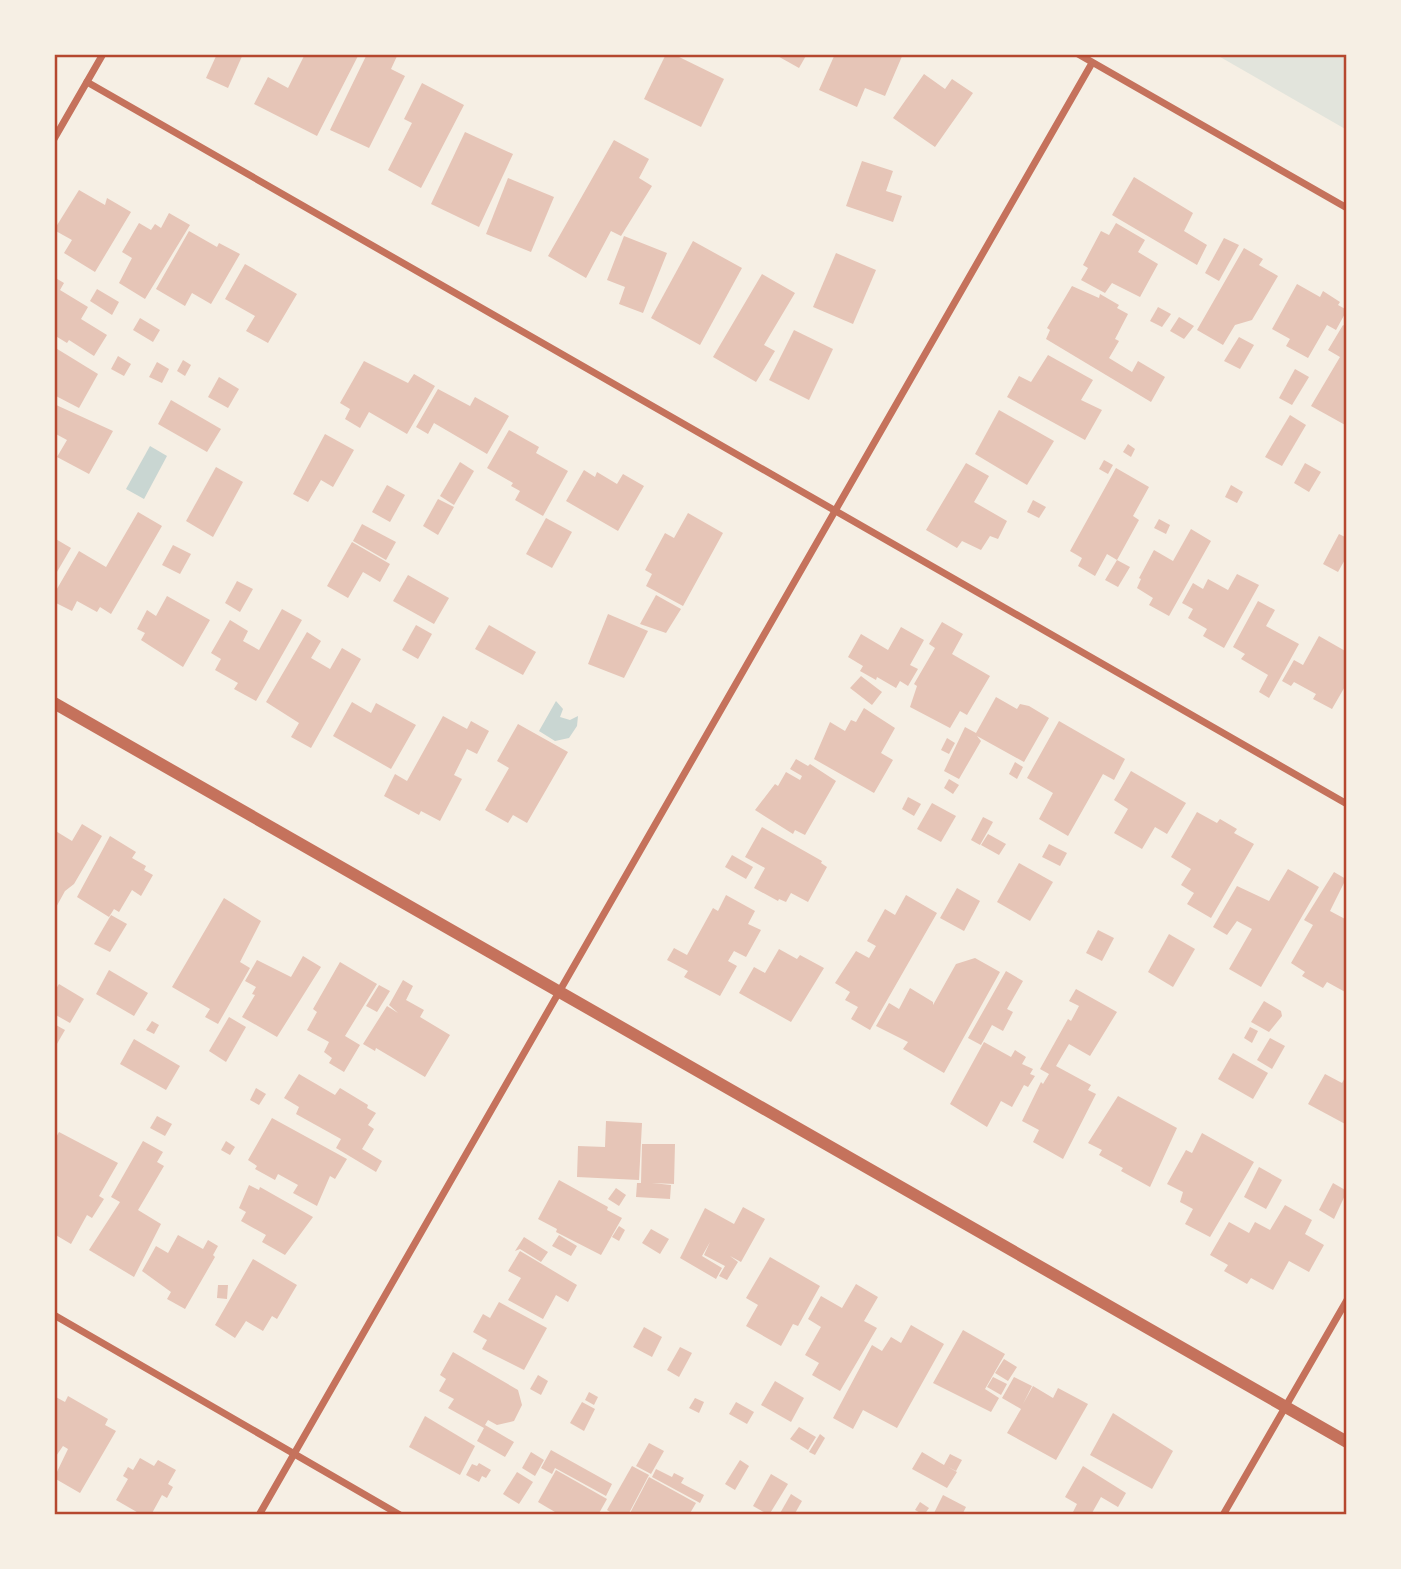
<svg xmlns="http://www.w3.org/2000/svg" width="1401" height="1569" viewBox="0 0 1401 1569" font-family="'Playfair Display',serif">
  <rect width="100%" height="100%" fill="#f6efe4"/>
  <path fill="#e2e4dc" d="M1215 54H1347V130Z"/>
  <g fill="#c9d6d2">
    <path d="M150 446 167 456 144 499 126 489Z"/>
    <path d="M556 701 563 709 560 717 570 720 578 716 577 726 569 738 555 741 539 731Z"/>
  </g>
  <g fill="#e6c5b7">
    <path d="M217 54H243L228 88 206 78Z"/>
    <path d="M305 54H359L317 136 254 104 268 77 288 88Z"/>
    <path d="M367 54H398L391 69 405 76 369 148 330 130Z"/>
    <path d="M666 54H673L724 79 701 127 644 99Z"/>
    <path d="M774 54H807L799 68Z"/>
    <path d="M835 54H903L885 96 865 88 857 107 819 90Z"/>
    <path d="M924 74 945 89 952 79 973 93 935 147 893 118Z"/>
    <path d="M422 83 464 105 421 188 388 170 412 123 404 119Z"/>
    <path d="M465 132 513 154 479 227 431 204Z"/>
    <path d="M614 140 649 159 639 178 652 186 621 236 611 231 586 278 548 256Z"/>
    <path d="M862 161 893 171 886 191 902 196 893 222 846 206Z"/>
    <path d="M1134 177 1193 213 1184 231 1207 245 1197 265 1112 215Z"/>
    <path d="M508 178 554 197 531 252 486 234Z"/>
    <path d="M79 190 105 205 107 198 131 212 95 272 64 253 72 240 54 230Z"/>
    <path d="M169 213 190 225 145 299 119 283 132 258 122 252 139 223 151 230 155 224 161 228Z"/>
    <path d="M1116 223 1145 240 1138 252 1158 264 1140 297 1112 283 1105 293 1081 280 1088 268 1083 265 1101 231 1109 235Z"/>
    <path d="M189 231 217 247 219 243 240 254 211 304 192 293 185 306 156 289Z"/>
    <path d="M624 236 667 253 643 313 619 304 625 287 607 280Z"/>
    <path d="M1224 238 1239 245 1219 281 1205 273Z"/>
    <path d="M693 241 742 268 700 345 651 318Z"/>
    <path d="M1244 248 1263 259 1259 265 1278 276 1252 320 1235 325 1223 345 1197 330Z"/>
    <path d="M836 253 876 270 853 324 813 307Z"/>
    <path d="M245 264 297 294 268 343 246 331 255 316 225 299Z"/>
    <path d="M762 274 795 293 764 345 775 351 756 382 713 357Z"/>
    <path d="M54 277 64 283 60 290 88 307 81 319 107 335 94 356 69 340 67 343 54 335Z"/>
    <path d="M1297 284 1320 297 1323 291 1340 302 1338 305 1347 310 1336 330 1327 325 1308 358 1286 346 1290 339 1272 329Z"/>
    <path d="M1072 286 1099 298 1100 294 1119 305 1117 308 1128 314 1115 339 1119 341 1109 358 1132 372 1138 361 1165 377 1151 402 1046 339 1050 330 1047 328Z"/>
    <path d="M97 289 119 302 112 315 90 301Z"/>
    <path d="M1158 307 1171 314 1162 327 1150 321Z"/>
    <path d="M1179 317 1194 326 1184 339 1170 331Z"/>
    <path d="M140 318 160 330 153 342 133 330Z"/>
    <path d="M1343 325 1347 327V426L1311 406 1340 357 1328 350Z"/>
    <path d="M794 330 833 349 809 400 769 380Z"/>
    <path d="M1239 337 1254 345 1240 369 1224 361Z"/>
    <path d="M54 347 98 374 79 408 54 395Z"/>
    <path d="M1048 355 1093 380 1081 400 1102 410 1085 440 1007 397 1019 376 1031 382Z"/>
    <path d="M118 356 131 364 124 376 111 369Z"/>
    <path d="M183 360 191 365 185 376 177 371Z"/>
    <path d="M364 361 408 383 414 374 435 386 407 434 369 412 360 428 345 419 350 409 340 403Z"/>
    <path d="M157 362 169 369 162 383 149 377Z"/>
    <path d="M1295 369 1309 377 1292 405 1279 398Z"/>
    <path d="M219 377 239 389 228 408 208 397Z"/>
    <path d="M438 389 470 406 475 397 509 416 487 454 434 423 428 434 416 427Z"/>
    <path d="M171 400 221 429 207 452 158 424Z"/>
    <path d="M54 404 113 431 89 474 57 457 67 440 54 433Z"/>
    <path d="M999 410 1054 441 1027 485 975 454Z"/>
    <path d="M1290 415 1306 425 1282 466 1265 457Z"/>
    <path d="M509 430 539 447 536 453 568 471 543 516 515 500 520 491 511 486 513 483 487 468Z"/>
    <path d="M325 434 354 450 333 487 321 480 308 502 293 494Z"/>
    <path d="M1128 444 1135 449 1131 457 1123 452Z"/>
    <path d="M1104 460 1113 465 1108 474 1099 469Z"/>
    <path d="M460 462 474 471 454 505 440 496Z"/>
    <path d="M966 463 989 476 974 502 1007 521 998 539 990 536 981 550 962 541 957 548 926 530Z"/>
    <path d="M1305 463 1321 472 1309 492 1294 483Z"/>
    <path d="M216 467 243 482 213 537 186 521Z"/>
    <path d="M1116 468 1149 487 1133 516 1139 520 1117 560 1107 554 1095 576 1078 566 1082 558 1070 551Z"/>
    <path d="M584 470 595 477 597 472 617 484 623 474 644 486 618 531 566 501Z"/>
    <path d="M387 485 405 495 390 522 372 512Z"/>
    <path d="M1231 485 1243 492 1237 503 1225 497Z"/>
    <path d="M438 499 454 507 438 535 423 526Z"/>
    <path d="M1033 500 1046 507 1039 518 1027 512Z"/>
    <path d="M138 512 162 526 111 614 100 607 97 612 77 601 72 611 54 602V594L79 551 106 567Z"/>
    <path d="M688 513 723 533 683 606 646 586 652 574 645 570 665 533 674 538Z"/>
    <path d="M546 518 572 532 552 568 526 554Z"/>
    <path d="M1159 519 1170 525 1166 534 1154 528Z"/>
    <path d="M362 524 396 542 386 560 353 541Z"/>
    <path d="M1191 529 1211 541 1169 616 1149 605 1153 598 1137 588 1141 579 1139 578 1154 550 1173 561Z"/>
    <path d="M1339 534 1347 538V556L1338 572 1323 564Z"/>
    <path d="M54 538 71 548 54 577Z"/>
    <path d="M352 542 390 564 380 582 363 572 348 598 327 586Z"/>
    <path d="M173 545 191 554 180 574 162 565Z"/>
    <path d="M1117 560 1130 567 1118 587 1105 580Z"/>
    <path d="M1237 574 1259 585 1224 648 1203 636 1207 629 1188 618 1193 609 1182 603 1193 583 1203 589 1208 579 1228 590Z"/>
    <path d="M408 575 449 598 434 624 393 601Z"/>
    <path d="M237 581 253 589 240 612 225 603Z"/>
    <path d="M656 595 681 609 666 633 640 624Z"/>
    <path d="M167 596 210 620 183 667 141 640 145 633 137 629 147 610 156 616Z"/>
    <path d="M1258 601 1275 610 1266 626 1299 644 1269 698 1259 692 1268 675 1241 659 1245 654 1233 647Z"/>
    <path d="M282 609 302 620 256 701 234 689 238 683 215 670 221 659 211 653 230 620 248 631 243 641 259 650Z"/>
    <path d="M608 614 648 631 624 678 588 664Z"/>
    <path d="M942 622 963 634 952 654 990 676 967 715 960 711 950 728 910 707 917 686 914 684 935 648 929 644Z"/>
    <path d="M416 625 432 634 418 659 402 650Z"/>
    <path d="M489 625 536 652 523 675 475 649Z"/>
    <path d="M901 627 924 640 910 665 918 669 908 686 900 681 896 688 877 677 876 680 860 671 863 666 848 657 861 634 888 650Z"/>
    <path d="M307 632 321 641 311 658 330 669 342 648 361 659 311 748 291 737 299 723 266 702Z"/>
    <path d="M1319 636 1347 652V683L1332 709 1313 699 1316 694 1294 682 1291 686 1282 681 1294 660 1303 665Z"/>
    <path d="M861 676 882 692 872 705 850 688Z"/>
    <path d="M996 697 1017 709 1020 704 1029 706 1049 718 1024 762 977 736 981 741 959 779 944 771 965 727 976 733Z"/>
    <path d="M352 702 371 713 376 703 416 725 391 769 333 736Z"/>
    <path d="M864 708 895 728 881 753 893 760 874 793 814 759 830 722 845 731 851 720 856 722Z"/>
    <path d="M443 716 467 729 471 721 489 731 477 754 467 749 454 775 462 779 440 821 421 811 419 815 384 796 395 774 407 781Z"/>
    <path d="M1059 721 1125 759 1114 780 1103 774 1068 836 1039 819 1053 793 1027 778Z"/>
    <path d="M518 724 568 752 527 823 513 815 508 823 485 810 509 768 497 761Z"/>
    <path d="M947 738 955 743 949 754 941 750Z"/>
    <path d="M796 759 808 766 810 764 836 781 805 835 795 830 793 834 755 810 775 784 778 786 786 772 800 780 802 776 790 769Z"/>
    <path d="M1015 762 1023 767 1017 779 1009 774Z"/>
    <path d="M1131 771 1186 803 1167 834 1155 827 1142 849 1114 833 1128 809 1114 800Z"/>
    <path d="M949 779 959 785 953 794 944 788Z"/>
    <path d="M908 797 921 804 914 816 902 809Z"/>
    <path d="M932 803 956 816 941 842 917 829Z"/>
    <path d="M1197 812 1217 823 1220 819 1237 829 1234 833 1254 844 1211 918 1187 904 1194 893 1181 885 1191 869 1171 857Z"/>
    <path d="M983 817 993 822 980 845 971 840Z"/>
    <path d="M82 824 102 836 74 884 65 891 54 911V830L72 841Z"/>
    <path d="M762 827 822 861 821 863 827 867 808 902 791 893 786 902 779 899 778 901 754 888 765 868 745 857Z"/>
    <path d="M988 834 1006 844 999 855 981 845Z"/>
    <path d="M110 836 136 852 132 858 146 866 144 870 153 875 141 896 132 890 119 912 114 909 109 917 77 897Z"/>
    <path d="M1049 844 1067 853 1060 866 1042 857Z"/>
    <path d="M732 855 753 867 746 879 725 867Z"/>
    <path d="M1019 863 1053 882 1030 921 997 902Z"/>
    <path d="M1288 869 1319 887 1261 987 1229 969 1252 929 1237 921 1227 935 1213 927 1237 886 1269 901Z"/>
    <path d="M1334 872 1346 879 1330 911 1347 920V993L1327 982 1323 988 1302 976 1305 972 1291 963 1313 925 1304 920Z"/>
    <path d="M957 888 980 901 964 931 940 918Z"/>
    <path d="M726 895 755 911 748 924 761 930 746 957 734 951 728 961 737 966 720 996 684 977 688 971 667 960 674 948 687 955 713 908 718 911Z"/>
    <path d="M906 895 937 913 870 1030 851 1019 858 1007 845 1000 850 992 835 983 856 951 869 958 876 946 867 941 885 909 895 915Z"/>
    <path d="M224 898 261 921 240 962 250 968 218 1024 205 1017 210 1009 172 987Z"/>
    <path d="M111 915 127 924 110 952 94 944Z"/>
    <path d="M1098 930 1114 938 1102 961 1086 953Z"/>
    <path d="M1169 934 1195 949 1173 987 1148 972Z"/>
    <path d="M779 949 797 959 800 955 824 968 791 1022 739 993 754 967 765 973Z"/>
    <path d="M303 956 321 967 277 1037 242 1017 255 995 252 994 256 987 245 981 257 960 291 977Z"/>
    <path d="M975 958 1000 972 944 1073 903 1049 908 1042 876 1026 889 1003 899 1009 910 988 933 1002V1005L956 964Z"/>
    <path d="M340 962 377 984 345 1036 360 1045 344 1072 329 1063 332 1058 324 1052 329 1042 307 1030 317 1012 313 1009Z"/>
    <path d="M109 970 148 993 134 1016 96 994Z"/>
    <path d="M1006 971 1023 981 1007 1009 1013 1012 1003 1031 992 1025 981 1045 968 1038Z"/>
    <path d="M403 980 413 986 406 1000 424 1010 420 1017 450 1035 425 1077 376 1048 375 1051 363 1044 387 1006 398 1013 389 1005Z"/>
    <path d="M59 984 84 999 70 1023 54 1014V992Z"/>
    <path d="M379 985 390 991 377 1012 366 1006Z"/>
    <path d="M1076 989 1117 1012 1090 1056 1069 1044 1056 1066 1091 1085 1088 1090 1096 1094 1063 1159 1033 1142 1039 1130 1022 1121 1041 1082 1043 1084 1049 1074 1040 1069 1068 1019 1071 1021 1079 1006 1069 1001Z"/>
    <path d="M1264 1001 1281 1011 1282 1016 1269 1032 1251 1022Z"/>
    <path d="M229 1017 246 1027 226 1062 209 1051Z"/>
    <path d="M152 1021 159 1025 154 1034 146 1030Z"/>
    <path d="M54 1024 65 1030 54 1049Z"/>
    <path d="M1250 1027 1258 1031 1252 1043 1244 1038Z"/>
    <path d="M1270 1038 1285 1046 1272 1069 1257 1060Z"/>
    <path d="M134 1039 180 1066 166 1090 120 1064Z"/>
    <path d="M984 1042 1011 1057 1015 1050 1026 1057 1022 1064 1033 1069 1030 1074 1035 1076 1028 1087 1024 1085 1012 1107 1001 1101 987 1127 950 1104Z"/>
    <path d="M1233 1053 1268 1073 1253 1099 1218 1079Z"/>
    <path d="M299 1074 335 1095 340 1088 368 1105 367 1108 376 1113 368 1125 374 1129 362 1149 382 1161 376 1172 336 1148 341 1139 296 1114 299 1107 284 1098Z"/>
    <path d="M1325 1074 1342 1083 1347 1074V1125L1308 1104Z"/>
    <path d="M256 1088 266 1094 259 1105 250 1100Z"/>
    <path d="M1118 1096 1177 1128 1150 1187 1121 1171 1123 1168 1099 1155 1102 1150 1088 1143Z"/>
    <path d="M157 1116 172 1124 165 1136 150 1128Z"/>
    <path d="M272 1118 347 1159 335 1179 330 1176 317 1206 293 1193 298 1185 278 1174 275 1180 255 1169 257 1166 248 1160Z"/>
    <path d="M606 1121 642 1123 639 1180 577 1177 578 1146 605 1147Z"/>
    <path d="M59 1132 118 1163 99 1196 104 1199 92 1218 87 1215 71 1244 54 1234V1141Z"/>
    <path d="M1202 1133 1254 1162 1210 1237 1185 1224 1193 1209 1180 1202 1183 1192 1167 1184 1186 1150 1192 1153Z"/>
    <path d="M143 1141 163 1152 157 1162 164 1166 138 1210 161 1224 134 1277 89 1250 120 1202 111 1197Z"/>
    <path d="M226 1141 235 1147 230 1155 221 1150Z"/>
    <path d="M642 1144H675L674 1184 652 1183 671 1185 670 1199 636 1197 637 1183H641Z"/>
    <path d="M1259 1167 1282 1180 1266 1209 1244 1197Z"/>
    <path d="M559 1180 608 1207 607 1210 622 1218 601 1255 556 1232 557 1229 538 1219Z"/>
    <path d="M1333 1183 1347 1191 1334 1219 1319 1210Z"/>
    <path d="M249 1185 259 1190 260 1187 313 1217 285 1255 262 1242 266 1235 241 1221 246 1212 239 1208Z"/>
    <path d="M616 1188 626 1195 619 1206 608 1199Z"/>
    <path d="M1285 1205 1312 1220 1305 1234 1324 1245 1309 1272 1289 1261 1273 1290 1251 1278 1247 1284 1224 1271 1228 1265 1210 1255 1229 1222 1249 1233 1255 1222 1270 1230Z"/>
    <path d="M743 1207 765 1219 741 1262 730 1256 738 1262 727 1280 719 1276 725 1266 704 1255 710 1242 702 1256 722 1268 716 1279 680 1258 705 1208 734 1224Z"/>
    <path d="M619 1226 625 1230 619 1241 612 1237Z"/>
    <path d="M651 1229 669 1239 660 1254 642 1243Z"/>
    <path d="M178 1235 203 1249 208 1240 218 1246 213 1255 215 1257 185 1309 167 1299 171 1292 142 1271 156 1246 168 1253Z"/>
    <path d="M559 1235 577 1246 571 1256 552 1246Z"/>
    <path d="M524 1237 548 1252 541 1262 520 1249 515 1251Z"/>
    <path d="M520 1251 577 1285 568 1302 556 1295 543 1319 508 1300 521 1278 508 1271Z"/>
    <path d="M770 1257 820 1286 798 1326 793 1324 781 1346 746 1326 758 1305 746 1298Z"/>
    <path d="M253 1259 297 1285 277 1319 272 1316 263 1331 246 1321 235 1338 215 1325Z"/>
    <path d="M856 1284 878 1297 864 1321 877 1328 840 1391 812 1375 819 1363 805 1355 821 1327 808 1319 821 1296 842 1308Z"/>
    <path d="M218 1285H228L227 1299 217 1298Z"/>
    <path d="M499 1302 547 1328 524 1370 482 1349 487 1340 473 1332 483 1314 490 1318Z"/>
    <path d="M911 1325 944 1344 897 1428 863 1410 853 1429 833 1418 872 1345 882 1351 891 1337 901 1343Z"/>
    <path d="M644 1327 662 1337 652 1357 633 1347Z"/>
    <path d="M963 1330 1005 1354 985 1389 999 1398 991 1412 933 1383Z"/>
    <path d="M680 1347 692 1353 679 1377 667 1370Z"/>
    <path d="M453 1352 518 1390 522 1405 514 1421 497 1425 488 1420 485 1425 514 1442 505 1457 477 1441 484 1428 448 1408 454 1399 439 1391 446 1379 440 1375Z"/>
    <path d="M1004 1359 1017 1367 1008 1381 995 1373Z"/>
    <path d="M538 1375 548 1381 541 1395 530 1389Z"/>
    <path d="M993 1377 1007 1384 1001 1395 987 1387Z"/>
    <path d="M1014 1377 1032 1386 1023 1404 1033 1386 1053 1398 1058 1388 1088 1404 1056 1460 1007 1433 1021 1409 1002 1398Z"/>
    <path d="M775 1381 804 1398 791 1422 761 1405Z"/>
    <path d="M589 1392 598 1397 594 1405 585 1400Z"/>
    <path d="M54 1396 65 1402 68 1396 108 1419 105 1425 116 1431 80 1493 54 1478 68 1449 63 1446 54 1459Z"/>
    <path d="M695 1398 704 1402 699 1413 689 1408Z"/>
    <path d="M582 1402 595 1409 584 1431 570 1423Z"/>
    <path d="M736 1402 754 1412 747 1424 729 1414Z"/>
    <path d="M1113 1413 1173 1451 1152 1489 1090 1455Z"/>
    <path d="M425 1416 475 1446 460 1475 409 1447Z"/>
    <path d="M799 1427 816 1437 808 1450 790 1439Z"/>
    <path d="M820 1434 825 1438 815 1455 809 1452Z"/>
    <path d="M649 1443 664 1451 651 1474 636 1466Z"/>
    <path d="M551 1450 612 1484 606 1496 555 1468 552 1474 541 1468Z"/>
    <path d="M531 1452 544 1460 535 1476 522 1468Z"/>
    <path d="M922 1452 944 1465 950 1454 962 1460 956 1471 948 1467 957 1472 947 1488 912 1469Z"/>
    <path d="M140 1458 154 1466 158 1460 176 1470 168 1484 173 1487 167 1498 162 1495 151 1515H142L116 1500 128 1479 123 1476 128 1467 133 1470Z"/>
    <path d="M740 1460 749 1466 735 1490 725 1484Z"/>
    <path d="M479 1463 491 1470 486 1478 482 1476 479 1482 466 1475 472 1464 477 1466Z"/>
    <path d="M632 1466 649 1475 628 1515H615L607 1510Z"/>
    <path d="M1083 1466 1126 1493 1118 1507 1101 1497 1092 1513 1072 1514 1077 1504 1065 1497Z"/>
    <path d="M656 1469 672 1477 674 1473 684 1478 681 1483 704 1495 700 1503 652 1477Z"/>
    <path d="M556 1470 607 1499 598 1515H560L538 1502Z"/>
    <path d="M517 1472 533 1482 519 1504 503 1494Z"/>
    <path d="M771 1474 788 1484 769 1515 753 1506Z"/>
    <path d="M649 1477 696 1503 689 1515H629Z"/>
    <path d="M791 1494 802 1501 794 1515H779Z"/>
    <path d="M943 1495 966 1507 962 1515H933Z"/>
    <path d="M920 1502 929 1508 924 1515 915 1510Z"/>
  </g>
  <g fill="none" stroke-linecap="round" stroke-linejoin="round">
    <g stroke="#c5725c" stroke-width="7">
      <path d="M1078 54 1347 208"/>
      <path d="M87 82 1347 804"/>
      <path d="M54 139 103 54"/>
      <path d="M54 1315 400 1515"/>
      <path d="M259 1515 1092 63"/>
      <path d="M1223 1515 1347 1300"/>
    </g>
    <path stroke="#c5725c" stroke-width="12" d="M54 703 1347 1442"/>
  </g>
  <rect width="1401" height="1569" fill="none" stroke="#f6efe4" stroke-width="112"/>
  <rect x="56" y="56" width="1289" height="1457" fill="none" stroke="#b5482f" stroke-width="2.5"/>
</svg>
